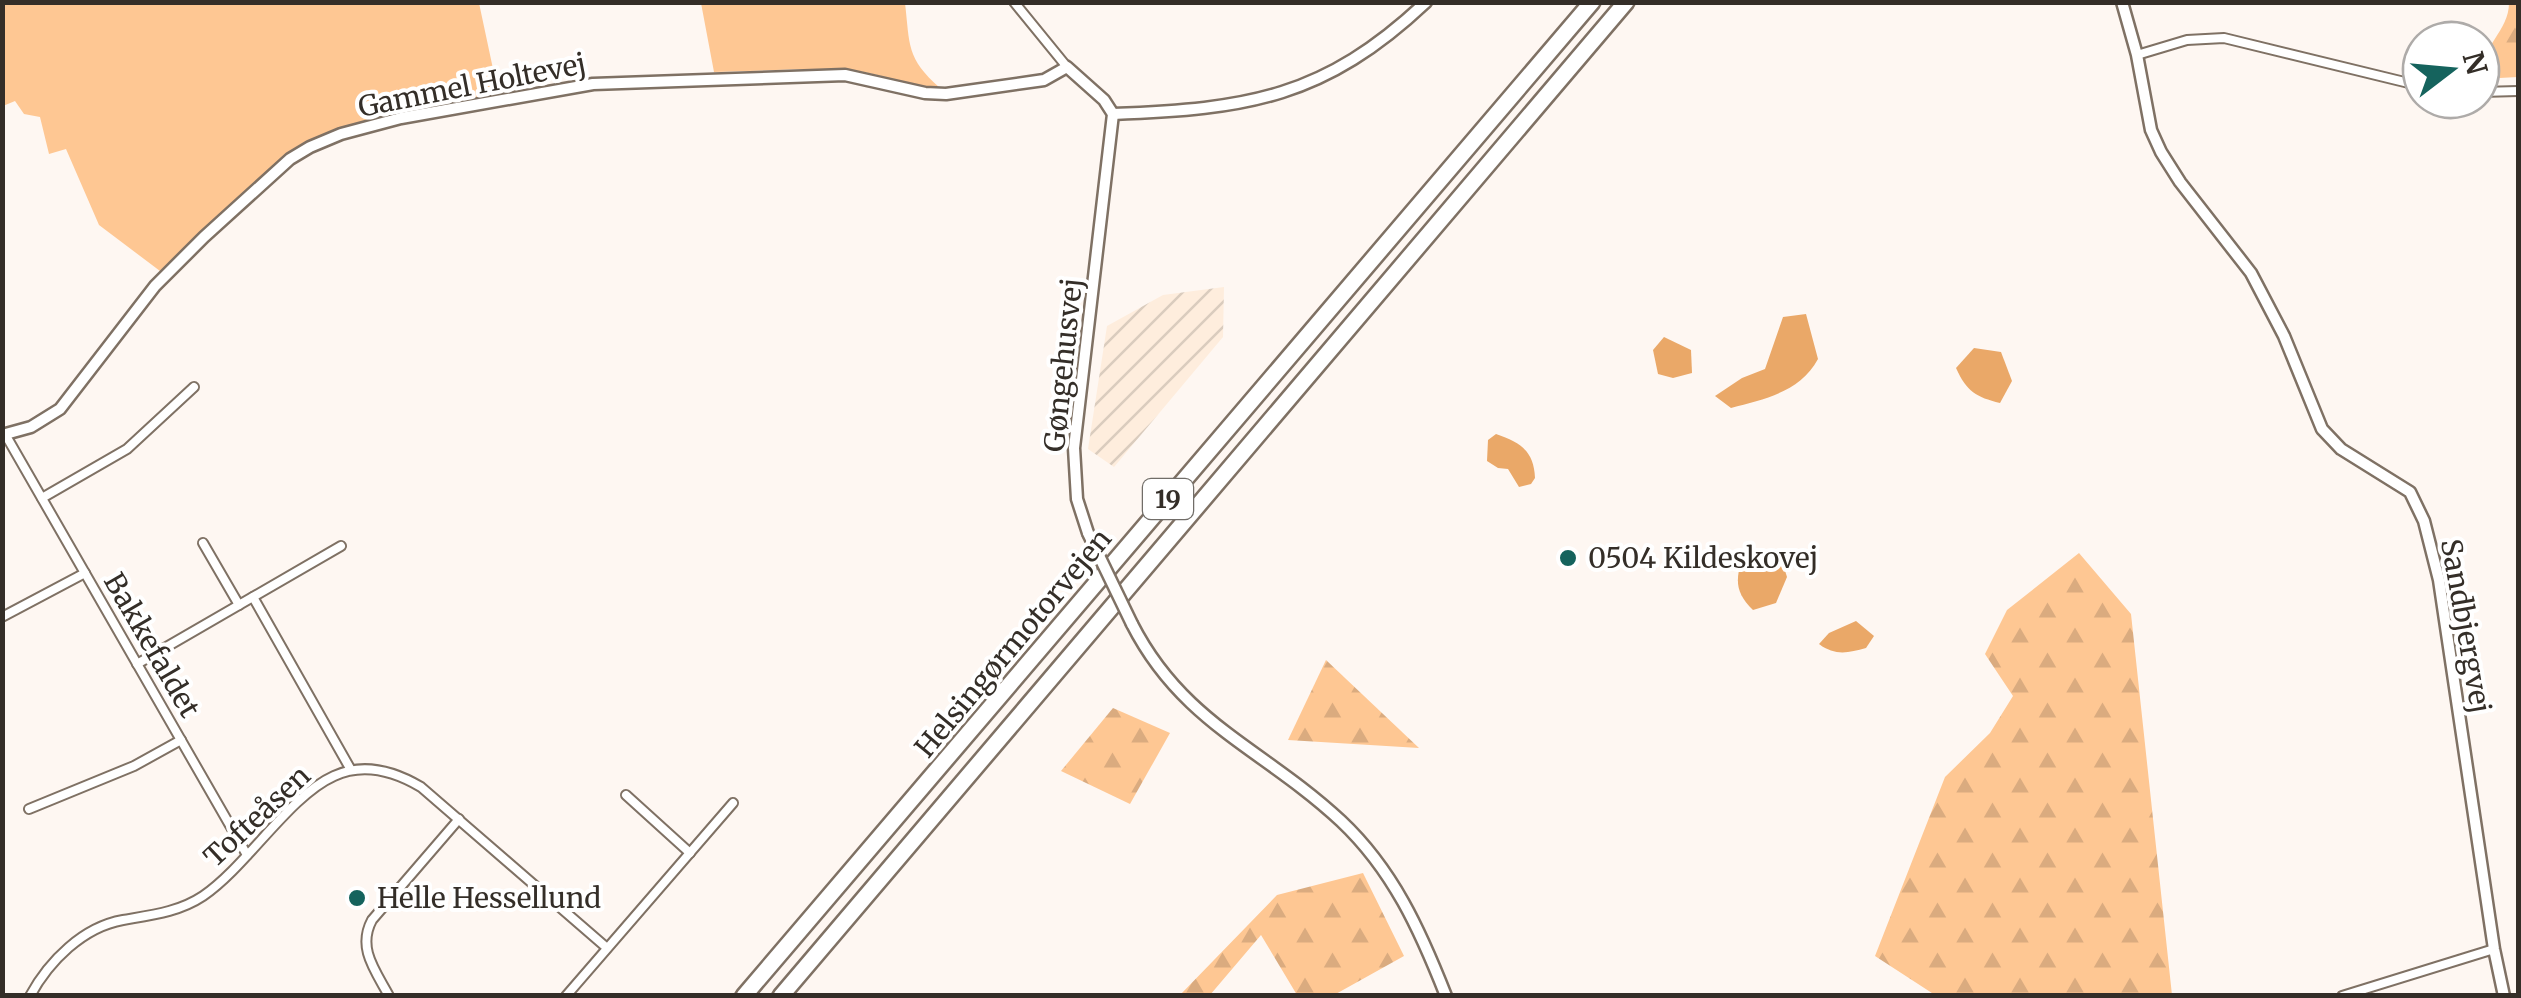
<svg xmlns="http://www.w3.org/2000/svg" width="2521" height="998" viewBox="0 0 2521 998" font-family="Merriweather,serif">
  <defs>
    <pattern id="industrial-furrows" width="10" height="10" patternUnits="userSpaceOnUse" patternTransform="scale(2.5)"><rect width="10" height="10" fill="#feeddd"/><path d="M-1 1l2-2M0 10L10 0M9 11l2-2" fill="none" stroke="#daccbe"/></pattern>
    <pattern id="forest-firs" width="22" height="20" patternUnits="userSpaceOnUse" patternTransform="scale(2.5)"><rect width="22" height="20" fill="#fec793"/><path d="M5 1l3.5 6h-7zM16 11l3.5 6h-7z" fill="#daab7f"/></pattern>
  </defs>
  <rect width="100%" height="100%" fill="#fef7f2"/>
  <path fill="url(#industrial-furrows)" d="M1224 287 1223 337 1114 467 1088 449 1107 326 1163 295Z"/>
  <g fill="#fec793">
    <path d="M3 2 479 3 499 97 390 115 304 143 160 271 99 225 66 149 49 154 40 117 24 114 15 101 3 106Z"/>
    <path d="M701 3H905C910 45 906 58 940 88 909 88 880 72 848 70 804 68 758 71 714 72Z"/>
  </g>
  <g fill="url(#forest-firs)">
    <path d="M2509 3H2518V77L2481 79C2481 45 2509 31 2509 3Z"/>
    <path d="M2079 553 2131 614 2172 995H1935L1875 956 1945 777 1990 733 2013 696 1985 654 2007 610Z"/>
    <path d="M1326 660 1419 748 1288 740Z"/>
    <path d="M1113 708 1170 733 1130 804 1061 771Z"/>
    <path d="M1363 873 1404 956 1334 995H1297L1261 935 1210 995H1180L1277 895Z"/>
  </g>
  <g fill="#eaa868">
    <path d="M1806 314 1818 359C1800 392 1765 399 1731 408L1715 396 1742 378 1765 369 1783 317Z"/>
    <path d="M1664 337 1691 350 1692 373 1673 378 1658 374 1653 350Z"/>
    <path d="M1974 348 2001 352 2012 381 2000 403C1976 397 1967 392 1956 368Z"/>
    <path d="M1496 434C1520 442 1534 451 1535 478L1531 484 1519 487 1508 469 1498 468 1487 461 1488 440Z"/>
    <path d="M1757 552 1783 564 1787 577 1776 603 1753 610C1737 594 1735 583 1741 562Z"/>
    <path d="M1856 621 1874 636 1866 648C1848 653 1835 656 1819 644L1829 633Z"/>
  </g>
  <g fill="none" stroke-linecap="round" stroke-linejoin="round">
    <defs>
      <g id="minor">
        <path d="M1014 2 1067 67"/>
        <path d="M2137 55 2187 40 2224 38 2421 86"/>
        <path d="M2481 92 2518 91"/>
        <path d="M5 434 247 855"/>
        <path d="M42 498 127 449 194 387"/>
        <path d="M203 543 239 605"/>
        <path d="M253 597 351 770"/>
        <path d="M2 617 85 573"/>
        <path d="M137 664 341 546"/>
        <path d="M626 795 690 853"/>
        <path d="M29 809 134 766 181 740"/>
        <path d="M30 996C49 961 83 927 123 920 152 915 179 912 203 896 247 866 289 796 334 776 364 762 394 771 421 787L607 948"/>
        <path d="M389 996C375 970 357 948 372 920L459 819"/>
        <path d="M566 996 733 803"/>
        <path d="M2342 996 2494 949"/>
      </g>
      <g id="tertiary">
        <path d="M2122 2 2137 55 2151 130 2161 152 2180 182 2251 273 2284 336 2322 429 2341 449 2410 492 2424 521 2439 580 2494 949 2504 996"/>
        <path d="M1113 114C1248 109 1324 98 1426 2"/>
        <path d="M2 435 31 427 60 409 155 286 204 237 290 159 310 147 341 134 401 118 593 84 845 75 925 93 946 94 1044 80 1067 67 1104 100 1113 114 1074 448 1077 499 1088 533"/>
        <path d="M1132 624C1183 724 1264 749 1341 821 1393 870 1420 930 1446 996"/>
      </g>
      <g id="motorway">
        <path d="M744 996 1592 2"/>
        <path d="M781 996 1626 2"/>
      </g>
    </defs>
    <use href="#minor" stroke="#7f7164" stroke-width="12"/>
    <use href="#tertiary" stroke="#7f7164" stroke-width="15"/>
    <use href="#motorway" stroke="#7f7164" stroke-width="20"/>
    <use href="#minor" stroke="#fff" stroke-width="8"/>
    <use href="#tertiary" stroke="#fff" stroke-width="10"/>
    <use href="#motorway" stroke="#fff" stroke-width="15"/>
    <defs>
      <path id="tertiary-bridge" d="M1088 533 1132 624"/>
    </defs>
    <use href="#tertiary-bridge" stroke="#7f7164" stroke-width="15" stroke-linecap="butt"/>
    <use href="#tertiary-bridge" stroke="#fff" stroke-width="10"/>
  </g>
  <g fill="#15635d" stroke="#fff" stroke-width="4">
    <circle cx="1568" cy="558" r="10"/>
    <circle cx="357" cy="898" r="10"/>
  </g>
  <g text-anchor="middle" stroke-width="8" stroke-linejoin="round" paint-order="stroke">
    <rect fill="#fff" stroke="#716d68" stroke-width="2.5" x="1143" y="479" width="50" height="40" rx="8"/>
    <g font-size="25" font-weight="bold" fill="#342e28">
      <text x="1168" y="508">19</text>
    </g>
    <g font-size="28" fill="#342e28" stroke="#fff">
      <text transform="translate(472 85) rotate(-11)" y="10">Gammel Holtevej</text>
      <text transform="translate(1063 365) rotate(-84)" y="10">Gøngehusvej</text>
      <text transform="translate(2466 626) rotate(80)" y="10">Sandbjergvej</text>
      <text transform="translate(1013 643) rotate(-50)" y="10">Helsingørmotorvejen</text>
      <text transform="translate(152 645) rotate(60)" y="10">Bakkefaldet</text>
      <text transform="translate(257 816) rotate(-43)" y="10">Tofteåsen</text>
    </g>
    <g font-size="28" fill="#342e28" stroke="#fff" text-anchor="start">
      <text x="1588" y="568">0504 Kildeskovej</text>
      <text x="377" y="908">Helle Hessellund</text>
    </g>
  </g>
  <rect width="2521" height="998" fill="none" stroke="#342e28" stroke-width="10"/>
  <g transform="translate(2451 70) rotate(74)"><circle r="48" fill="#ffffff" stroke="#aeaba9" stroke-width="2.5"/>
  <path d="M0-8L18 38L0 25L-18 38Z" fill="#15635d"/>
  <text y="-15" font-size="28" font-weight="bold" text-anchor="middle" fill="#342e28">N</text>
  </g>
</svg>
